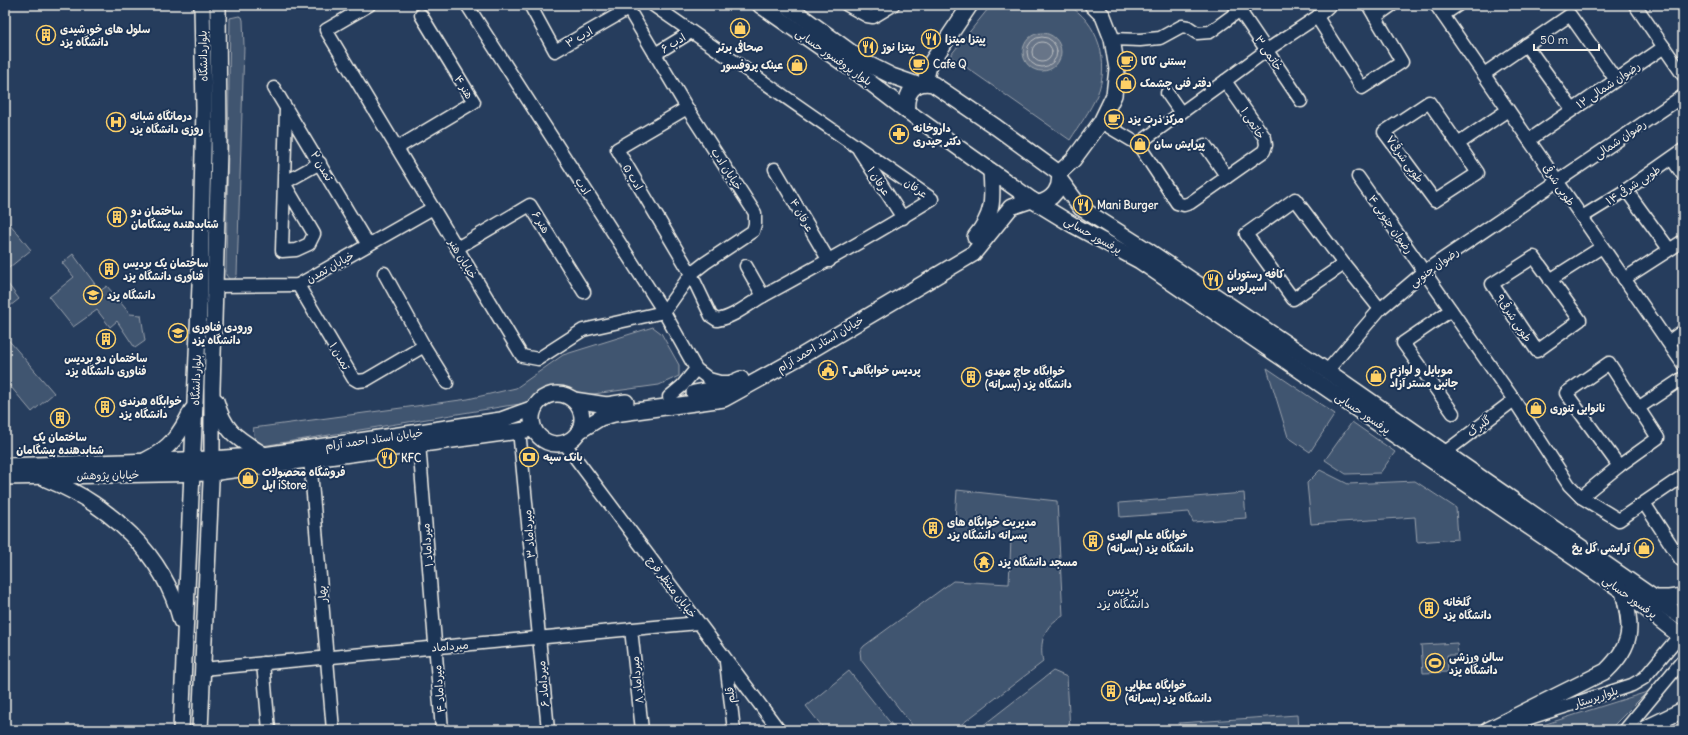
<svg xmlns="http://www.w3.org/2000/svg" width="1688" height="735" viewBox="0 0 1688 735" font-family="Delius,'Playpen Sans Arabic',sans-serif">
  <rect width="100%" height="100%" fill="#263d5d"/>
  <filter id="ink" filterUnits="userSpaceOnUse"><feTurbulence type="fractalNoise" baseFrequency=".025" numOctaves="2"/><feDisplacementMap in="SourceGraphic" scale="8" xChannelSelector="R" yChannelSelector="G"/><feConvolveMatrix kernelMatrix="1 2 1 2 8 2 1 2 1" color-interpolation-filters="sRGB"/></filter>
  <g filter="url(#ink)">
    <g fill="#40546f" stroke="#9aa2ac">
      <path d="M997 5H1067C1098 20 1111 64 1097 95 1090 111 1079 126 1070 140L950 56 988 9Z"/>
      <path d="M239 16 242 17 243 20 244 46 237 275 234 280H230L226 275 230 18Z"/>
      <path d="M5 218 31 250 5 271Z"/>
      <path d="M73 254 100 291 107 286 130 314 141 315 145 341 135 348 117 321 110 327 97 310 73 327 49 297 74 277 62 263Z"/>
      <path d="M5 280 19 299 5 310Z"/>
      <path d="M653 327 661 333 679 365V376L659 385 506 406 256 447 253 428 468 399 516 388 563 355Z"/>
      <path d="M5 336 54 393 32 412 5 380Z"/>
      <path d="M1267 368 1335 414 1310 452 1288 437Z"/>
      <path d="M1352 422 1395 452 1380 473 1346 474 1325 460Z"/>
      <path d="M1320 470 1348 484 1415 481 1456 508 1458 539 1417 542 1415 517 1311 524 1307 483Z"/>
      <path d="M957 490 1057 501 1063 616C1044 625 1039 642 1043 662L954 730H916L861 660 860 651 864 646 953 581 1009 584 1011 539 954 535Z"/>
      <path d="M1244 493 1246 518 1193 522 1189 512 1120 517 1119 503Z"/>
      <path d="M1457 643 1458 655H1447L1448 672 1423 673 1421 645Z"/>
      <path d="M849 671 896 730H825L806 706Z"/>
      <path d="M1053 671 1067 677 1070 730H977Z"/>
      <path d="M1647 692 1609 730H1527Z"/>
      <path d="M1297 715 1298 730H1179V723Z"/>
    </g>
    <circle fill="#677588" stroke="#9fa7ae" cx="1042" cy="52" r="19"/>
    <g fill="none" stroke-linecap="round" stroke-linejoin="round">
      <g stroke="#bcbfc2" stroke-width="1">
        <circle cx="1042" cy="52" r="15"/>
        <circle cx="1042" cy="52" r="10"/>
      </g>
      <defs>
        <g id="minor">
          <path d="M369 5 326 30 522 356 538 359 583 330 664 312 691 274 705 263 753 231 755 224V213L687 108 626 5"/>
          <path d="M467 5 664 312 696 369 709 379 720 382H733"/>
          <path d="M530 5 555 51 628 9"/>
          <path d="M653 5 932 199C878 233 822 264 765 295 750 303 735 317 717 320L711 316 691 274 617 149 687 108"/>
          <path d="M847 5 867 16 873 17 893 5"/>
          <path d="M1236 5 1301 101"/>
          <path d="M1436 5 1683 364"/>
          <path d="M1635 5 1683 75"/>
          <path d="M1443 15 1458 5"/>
          <path d="M1317 17 1362 88 1402 62 1368 5"/>
          <path d="M1375 17 1392 5"/>
          <path d="M1112 39 1140 40 1160 38 1182 26 1188 27 1197 33 1210 32 1247 5"/>
          <path d="M1526 45 1572 109"/>
          <path d="M655 54 691 32"/>
          <path d="M1484 74 1570 15 1616 80"/>
          <path d="M1225 81 1267 50 1317 17 1330 5"/>
          <path d="M274 88 368 245"/>
          <path d="M1167 93 1181 113"/>
          <path d="M286 109 282 251 296 250 309 244 314 234 284 183 320 163"/>
          <path d="M1101 122 1138 144 1177 203 1184 205 1190 203 1264 151 1266 145 1265 138 1225 81 1138 144"/>
          <path d="M1529 140 1664 47"/>
          <path d="M1458 144 1429 102 1384 132 1435 201 1478 173 1458 144 1508 110"/>
          <path d="M1205 145 1227 177"/>
          <path d="M397 148 474 102 421 15"/>
          <path d="M859 150 903 218"/>
          <path d="M1672 159 1683 175"/>
          <path d="M775 169 829 261"/>
          <path d="M1358 177 1514 400 1569 485 1581 497 1619 520 1683 476"/>
          <path d="M1626 190 1669 249"/>
          <path d="M1582 217 1626 190 1683 150"/>
          <path d="M457 248 530 205 584 292"/>
          <path d="M1534 257 1580 320 1537 351 1492 284Z"/>
          <path d="M1344 264 1293 299 1246 234 1295 199 1344 264 1380 309"/>
          <path d="M746 266 763 296"/>
          <path d="M384 273 424 346 447 383"/>
          <path d="M1624 279 1683 241"/>
          <path d="M1550 280 1602 247"/>
          <path d="M298 285 353 378 358 381 366 380 424 346"/>
          <path d="M216 286 298 285 433 208"/>
          <path d="M1451 310 1403 343 1453 413"/>
          <path d="M1668 342 1683 331"/>
          <path d="M1609 363 1658 438 1619 466 1566 393Z"/>
          <path d="M1327 371 1380 309 1425 271 1683 96"/>
          <path d="M669 397 682 386 696 369"/>
          <path d="M1638 408 1683 378"/>
          <path d="M519 430 548 730"/>
          <path d="M419 443 442 730"/>
          <path d="M565 444 779 730"/>
          <path d="M1444 453 1514 400"/>
          <path d="M310 459 333 730"/>
          <path d="M1581 497 1619 466"/>
          <path d="M1644 503 1681 560 1683 558"/>
          <path d="M631 629 642 730"/>
          <path d="M726 662 734 730"/>
          <path d="M263 663 269 730"/>
          <path d="M202 669 698 623"/>
          <path d="M1511 724 1632 685 1644 678 1680 635"/>
          <path d="M1625 730 1683 660"/>
        </g>
        <g id="major">
          <path d="M760 5 859 74 907 111"/>
          <path d="M786 5 866 63 892 76 918 85"/>
          <path d="M925 82 929 66 970 5"/>
          <path d="M1059 173 1073 160 1101 122 1114 95 1117 69 1112 39 1103 16 1092 5"/>
          <path d="M1060 180 1081 208 1147 250 1327 371 1683 618"/>
          <path d="M1038 203C1053 200 1062 188 1059 173L996 127 933 84C914 80 905 93 907 111L1032 200 1073 225 1140 261 1623 591 1683 638"/>
          <path d="M975 237C994 214 993 200 991 171"/>
          <path d="M694 393 720 388 741 379"/>
          <circle cx="557" cy="419" r="25"/>
          <path d="M574 400 607 405 626 402"/>
          <path d="M216 401C225 433 237 438 264 455"/>
          <path d="M579 431 600 418 614 414 724 399 798 358 973 254 1011 207 1032 200"/>
          <path d="M146 460C171 448 180 434 192 410"/>
          <path d="M5 466 212 459 264 455 501 420 534 408"/>
          <path d="M5 477 211 473 533 429"/>
          <path d="M46 479C109 504 164 554 181 621"/>
          <path d="M1654 598H1669L1683 596"/>
          <path d="M181 730 200 285 204 108 202 5"/>
          <path d="M200 730 212 459V388L219 150 218 5"/>
          <path d="M1488 730 1606 671C1634 644 1632 628 1623 591"/>
          <path d="M1642 730 1683 710"/>
        </g>
      </defs>
      <use href="#minor" stroke="#f4f1e8" stroke-width="15"/>
      <use href="#major" stroke="#f4f1e8" stroke-width="18"/>
      <use href="#minor" stroke="#1d3557" stroke-width="12"/>
      <use href="#major" stroke="#1d3557" stroke-width="15"/>
    </g>
  </g>
  <defs>
    <symbol id="shop-ring" viewBox="-11 -11 22 22"><circle r="9.5" fill="#1d3557" stroke="#ffd166" stroke-width="1.5"/><path d="M-5-2.5h2.3a2.7 3.5 0 0 1 5.4 0H5L5.5 6h-11ZM-1.5-2.5h3a1.5 2.3 0 0 0-3 0Z" fill="#ffd166"/></symbol>
    <symbol id="building-ring" viewBox="-11 -11 22 22"><circle r="9.5" fill="#1d3557" stroke="#ffd166" stroke-width="1.5"/><path d="M-4-6H4V6H1V3H-1V6H-4ZM-2.5-4.3h1.7v1.8h-1.7ZM.8-4.3h1.7v1.8H.8ZM-2.5-1h1.7V.8h-1.7ZM.8-1h1.7V.8H.8Z" fill="#ffd166"/></symbol>
    <symbol id="restaurant-ring" viewBox="-11 -11 22 22"><circle r="9.5" fill="#1d3557" stroke="#ffd166" stroke-width="1.5"/><path d="M-5-6h1v4h1v-4h1v4h1v-4h1v5L-1.5 .5V6h-2V.5L-5-1ZM5-6V6H3V1.5H1.5Q1.5-4 5-6Z" fill="#ffd166"/></symbol>
    <symbol id="cafe-ring" viewBox="-11 -11 22 22"><circle r="9.5" fill="#1d3557" stroke="#ffd166" stroke-width="1.5"/><path d="M-5.5-4.5H6V0H3Q3 3.5 0 3.5H-2.5Q-5.5 3.5-5.5 0ZM3-3.2v2h1.7v-2ZM-6 4.5H4V6H-6Z" fill="#ffd166"/></symbol>
    <symbol id="hospital-ring" viewBox="-11 -11 22 22"><circle r="9.5" fill="#1d3557" stroke="#ffd166" stroke-width="1.5"/><path d="M-5-5h3v3.5h4V-5h3V5h-3V1.5h-4V5h-3Z" fill="#ffd166"/></symbol>
    <symbol id="pharmacy-ring" viewBox="-11 -11 22 22"><circle r="9.5" fill="#1d3557" stroke="#ffd166" stroke-width="1.5"/><path d="M-2-6h4v4h4v4h-4v4h-4v-4h-4v-4h4Z" fill="#ffd166"/></symbol>
    <symbol id="university-ring" viewBox="-11 -11 22 22"><circle r="9.5" fill="#1d3557" stroke="#ffd166" stroke-width="1.5"/><path d="M0-5L7-2L0 1L-7-2ZM-4 1L0 2.5L4 1V4Q0 6-4 4Z" fill="#ffd166"/></symbol>
    <symbol id="civic-ring" viewBox="-11 -11 22 22"><circle r="9.5" fill="#1d3557" stroke="#ffd166" stroke-width="1.5"/><path d="M-.6-6.5H3V-4.5H.6V-3L4-1V1h2V6H-6V1h2V-1L-.6-3ZM-1.2 2.5V6h2.4V2.5Z" fill="#ffd166"/></symbol>
    <symbol id="bank-ring" viewBox="-11 -11 22 22"><circle r="9.5" fill="#1d3557" stroke="#ffd166" stroke-width="1.5"/><path d="M-6-4H6V4H-6ZM0-2.3a2.3 2.3 0 1 0 0 4.6a2.3 2.3 0 1 0 0-4.6Z" fill="#ffd166"/></symbol>
    <symbol id="temple-ring" viewBox="-11 -11 22 22"><circle r="9.5" fill="#1d3557" stroke="#ffd166" stroke-width="1.5"/><path d="M0-6L5-2H3V0L6.5 2.5H4V6H1.5V3h-3V6H-4V2.5H-6.5L-3 0V-2H-5Z" fill="#ffd166"/></symbol>
    <symbol id="stadium-ring" viewBox="-11 -11 22 22"><circle r="9.5" fill="#1d3557" stroke="#ffd166" stroke-width="1.5"/><path d="M0-5a6.5 5 0 1 0 0 10a6.5 5 0 1 0 0-10ZM-3.5-1.8h7v3.6h-7Z" fill="#ffd166"/></symbol>
  </defs>
  <g fill-rule="evenodd">
    <use href="#shop-ring" x="729" y="17" width="22" height="22"/>
    <use href="#building-ring" x="35" y="24" width="22" height="22"/>
    <use href="#restaurant-ring" x="920" y="28" width="22" height="22"/>
    <use href="#restaurant-ring" x="857" y="36" width="22" height="22"/>
    <use href="#cafe-ring" x="1116" y="50" width="22" height="22"/>
    <use href="#cafe-ring" x="908" y="53" width="22" height="22"/>
    <use href="#shop-ring" x="786" y="54" width="22" height="22"/>
    <use href="#shop-ring" x="1115" y="72" width="22" height="22"/>
    <use href="#cafe-ring" x="1103" y="108" width="22" height="22"/>
    <use href="#hospital-ring" x="105" y="111" width="22" height="22"/>
    <use href="#pharmacy-ring" x="888" y="123" width="22" height="22"/>
    <use href="#shop-ring" x="1129" y="133" width="22" height="22"/>
    <use href="#restaurant-ring" x="1072" y="194" width="22" height="22"/>
    <use href="#building-ring" x="106" y="206" width="22" height="22"/>
    <use href="#building-ring" x="98" y="258" width="22" height="22"/>
    <use href="#restaurant-ring" x="1202" y="269" width="22" height="22"/>
    <use href="#university-ring" x="82" y="284" width="22" height="22"/>
    <use href="#university-ring" x="167" y="322" width="22" height="22"/>
    <use href="#building-ring" x="95" y="328" width="22" height="22"/>
    <use href="#civic-ring" x="817" y="359" width="22" height="22"/>
    <use href="#shop-ring" x="1365" y="365" width="22" height="22"/>
    <use href="#building-ring" x="960" y="366" width="22" height="22"/>
    <use href="#building-ring" x="94" y="396" width="22" height="22"/>
    <use href="#shop-ring" x="1525" y="397" width="22" height="22"/>
    <use href="#building-ring" x="49" y="407" width="22" height="22"/>
    <use href="#bank-ring" x="518" y="446" width="22" height="22"/>
    <use href="#restaurant-ring" x="376" y="447" width="22" height="22"/>
    <use href="#shop-ring" x="237" y="467" width="22" height="22"/>
    <use href="#building-ring" x="922" y="517" width="22" height="22"/>
    <use href="#building-ring" x="1082" y="530" width="22" height="22"/>
    <use href="#shop-ring" x="1633" y="537" width="22" height="22"/>
    <use href="#temple-ring" x="973" y="551" width="22" height="22"/>
    <use href="#building-ring" x="1418" y="597" width="22" height="22"/>
    <use href="#stadium-ring" x="1424" y="652" width="22" height="22"/>
    <use href="#building-ring" x="1100" y="680" width="22" height="22"/>
  </g>
  <g text-anchor="middle" stroke-width="4" stroke-linejoin="round" paint-order="stroke">
    <g font-size="11" font-weight="bold" fill="#f4f1e8" stroke="#1d3557" text-anchor="start">
      <text x="60" y="33">سلول های خورشیدی<tspan x="60" dy="13">دانشگاه یزد</tspan></text>
      <text x="945" y="43">پیتزا میتزا</text>
      <text x="740" y="51" text-anchor="middle">صحافی برتر</text>
      <text x="882" y="51">پیتزا نوژ</text>
      <text x="1141" y="65">بستنی کاکا</text>
      <text x="933" y="68">Cafe Q</text>
      <text x="783" y="69" text-anchor="end">عینک پروفسور</text>
      <text x="1140" y="87">دفتر فنی چشمک</text>
      <text x="130" y="120">درمانگاه شبانه<tspan x="130" dy="13">روزی دانشگاه یزد</tspan></text>
      <text x="1128" y="123">مرکز ذرت یزد</text>
      <text x="913" y="132">داروخانه<tspan x="913" dy="13">دکتر حیدری</tspan></text>
      <text x="1154" y="148">پیرایش سان</text>
      <text x="1097" y="209">Mani Burger</text>
      <text x="131" y="215">ساختمان دو<tspan x="131" dy="13">شتابدهنده پیشگامان</tspan></text>
      <text x="123" y="267">ساختمان یک پردیس<tspan x="123" dy="13">فناوری دانشگاه یزد</tspan></text>
      <text x="1227" y="278">کافه رستوران<tspan x="1227" dy="13">اسپرلوس</tspan></text>
      <text x="107" y="299">دانشگاه یزد</text>
      <text x="192" y="331">ورودی فناوری<tspan x="192" dy="13">دانشگاه یزد</tspan></text>
      <text x="106" y="362" text-anchor="middle">ساختمان دو پردیس<tspan x="106" dy="13">فناوری دانشگاه یزد</tspan></text>
      <text x="842" y="374">پردیس خوابگاهی٢</text>
      <text x="1390" y="374">موبایل و لوازم<tspan x="1390" dy="13">جانبی مستر آزاد</tspan></text>
      <text x="985" y="375">خوابگاه حاج مهدی<tspan x="985" dy="13">(پسرانه) دانشگاه یزد</tspan></text>
      <text x="119" y="405">خوابگاه هرندی<tspan x="119" dy="13">دانشگاه یزد</tspan></text>
      <text x="1550" y="412">نانوایی تنوری</text>
      <text x="60" y="441" text-anchor="middle">ساختمان یک<tspan x="60" dy="13">شتابدهنده پیشگامان</tspan></text>
      <text x="543" y="461">بانک سپه</text>
      <text x="401" y="462">KFC</text>
      <text x="262" y="476">فروشگاه محصولات<tspan x="262" dy="13">اپل iStore</tspan></text>
      <text x="947" y="526">مدیریت خوابگاه های<tspan x="947" dy="13">پسرانه دانشگاه یزد</tspan></text>
      <text x="1107" y="539">خوابگاه علم الهدی<tspan x="1107" dy="13">(پسرانه) دانشگاه یزد</tspan></text>
      <text x="1630" y="552" text-anchor="end">آرایشی گل یخ</text>
      <text x="998" y="566">مسجد دانشگاه یزد</text>
      <text x="1443" y="606">گلخانه<tspan x="1443" dy="13">دانشگاه یزد</tspan></text>
      <text x="1449" y="661">سالن ورزشی<tspan x="1449" dy="13">دانشگاه یزد</tspan></text>
      <text x="1125" y="689">خوابگاه عطایی<tspan x="1125" dy="13">(پسرانه) دانشگاه یزد</tspan></text>
    </g>
    <g font-size="11" fill="#f4f1e8" stroke="#1d3557">
      <text transform="translate(579 37) rotate(-30)" y="4">ادب ۳</text>
      <text transform="translate(673 43) rotate(-32)" y="4">ادب ۶</text>
      <text transform="translate(1269 53) rotate(56)" y="4">خاتمی ۳</text>
      <text transform="translate(203 56) rotate(-91)" y="4">بلواردانشگاه</text>
      <text transform="translate(834 57) rotate(35)" y="4">بلوار پروفسور حسابی</text>
      <text transform="translate(1608 85) rotate(-34)" y="4">رضوان شمالی ۱۲</text>
      <text transform="translate(464 87) rotate(59)" y="4">هنر ۴</text>
      <text transform="translate(1253 123) rotate(58)" y="4">خاتمی ۱</text>
      <text transform="translate(1620 139) rotate(-34)" y="4">رضوان شمالی</text>
      <text transform="translate(1405 159) rotate(54)" y="4">طوبی شرقی۷</text>
      <text transform="translate(322 166) rotate(59)" y="4">تمدن ۲</text>
      <text transform="translate(727 169) rotate(57)" y="4">خیابان ادب</text>
      <text transform="translate(633 177) rotate(60)" y="4">ادب ۵</text>
      <text transform="translate(879 181) rotate(57)" y="4">عرفان ۱</text>
      <text transform="translate(1559 185) rotate(56)" y="4">طوبی شرقی</text>
      <text transform="translate(1633 185) rotate(-33)" y="4">طوبی شرقی ۱۴</text>
      <text transform="translate(583 186) rotate(57)" y="4">ادب</text>
      <text transform="translate(916 188) rotate(35)" y="4">عرفان</text>
      <text transform="translate(802 215) rotate(60)" y="4">عرفان ۴</text>
      <text transform="translate(541 222) rotate(59)" y="4">هنر ۶</text>
      <text transform="translate(1391 224) rotate(55)" y="4">رضوان جنوبی ۴</text>
      <text transform="translate(1093 235) rotate(29)" y="4">پرفسور حسابی</text>
      <text transform="translate(463 259) rotate(59)" y="4">خیابان هنر</text>
      <text transform="translate(330 267) rotate(-29)" y="4">خیابان تمدن</text>
      <text transform="translate(1434 267) rotate(-36)" y="4">رضوان جنوبی</text>
      <text transform="translate(1514 318) rotate(56)" y="4">طوبی شرقی۹</text>
      <text transform="translate(820 344) rotate(-31)" y="4">خیابان استاد احمد آرام</text>
      <text transform="translate(340 356) rotate(60)" y="4">تمدن ۱</text>
      <text transform="translate(196 380) rotate(-88)" y="4">بلواردانشگاه</text>
      <text transform="translate(1363 413) rotate(34)" y="4">پرفسور حسابی</text>
      <text transform="translate(1479 426) rotate(-37)" y="4">گلبرگ</text>
      <text transform="translate(374 439) rotate(-8)" y="4">خیابان استاد احمد آرام</text>
      <text transform="translate(108 475) rotate(-1)" y="4">خیابان پژوهش</text>
      <text transform="translate(529 534) rotate(-95)" y="4">میرداماد ۳</text>
      <text transform="translate(427 545) rotate(-95)" y="4">میرداماد ۱</text>
      <text transform="translate(672 587) rotate(53)" y="4">خیابان منتظر فرج</text>
      <text transform="translate(322 594) rotate(-95)" y="4">بهار</text>
      <text transform="translate(1630 597) rotate(36)" y="4">پرفسور حسابی</text>
      <text transform="translate(450 646) rotate(-5)" y="4">میرداماد</text>
      <text transform="translate(637 680) rotate(-96)" y="4">میرداماد ۸</text>
      <text transform="translate(543 684) rotate(-95)" y="4">میرداماد ۶</text>
      <text transform="translate(439 689) rotate(-95)" y="4">میرداماد ۴</text>
      <text transform="translate(730 695) rotate(-96)" y="4">قلم</text>
      <text transform="translate(1596 697) rotate(-18)" y="4">بلوارپرستار</text>
    </g>
    <g font-size="12" fill="#f4f1e8" stroke="#1d3557">
      <text x="1123" y="594">پردیس<tspan x="1123" dy="14">دانشگاه یزد</tspan></text>
    </g>
  </g>
  <rect width="1688" height="735" fill="none" stroke="#1d3557" stroke-width="20"/>
  <rect x="10" y="10" width="1668" height="715" fill="none" stroke="#f4f1e8" stroke-width="1.5" filter="url(#ink)"/>
  <path d="M1534 44v6h65v-6" fill="none" stroke="#f4f1e8" stroke-width="2"/>
  <text x="1540" y="44" font-size="12" fill="#f4f1e8" stroke="#1d3557" stroke-width="3" paint-order="stroke">50 m</text>
</svg>
